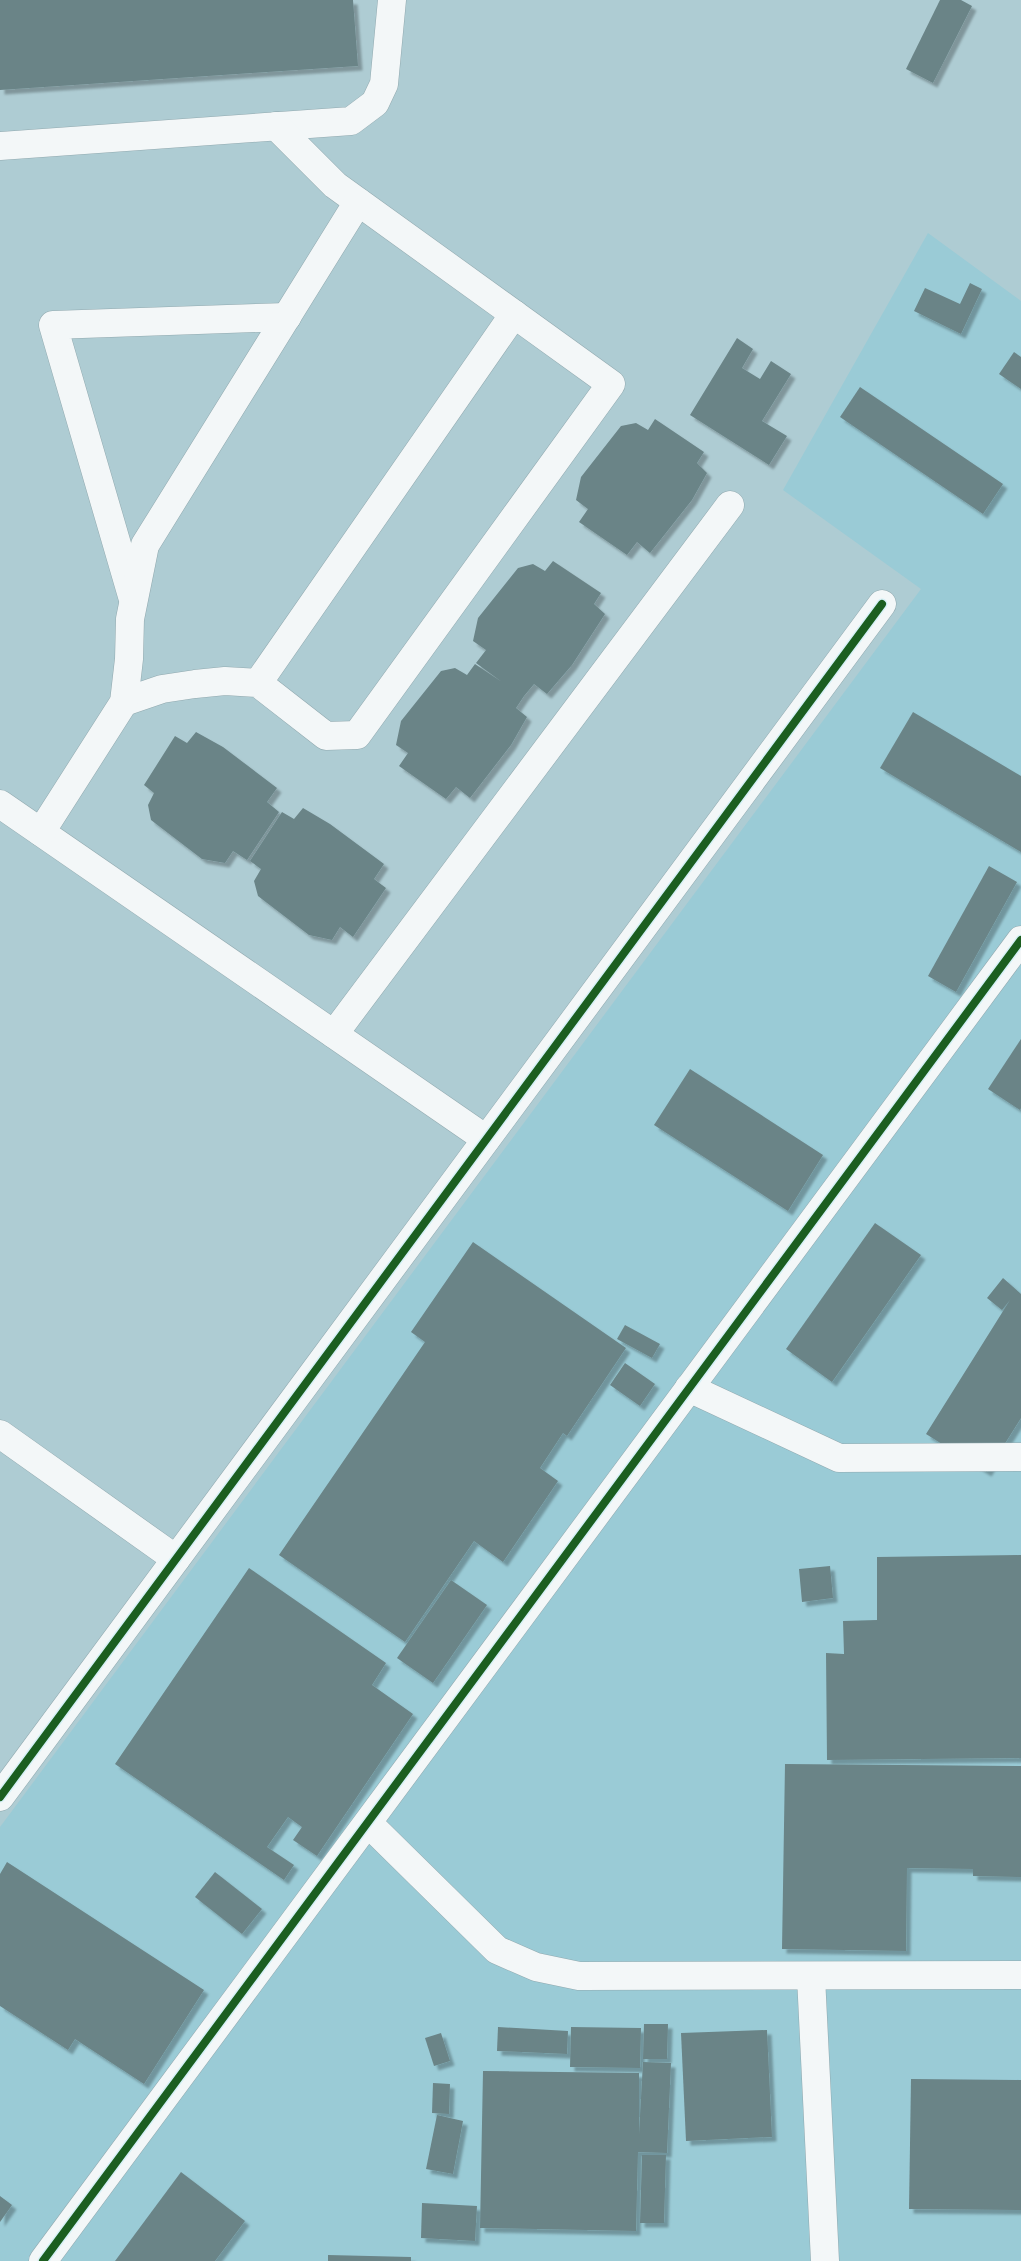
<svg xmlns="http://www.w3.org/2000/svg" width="1021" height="2261" viewBox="0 0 1021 2261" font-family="'Archivo Narrow',sans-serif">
  <defs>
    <filter id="shadow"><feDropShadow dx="4.5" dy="4.5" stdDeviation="1" flood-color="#0004"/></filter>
  </defs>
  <rect width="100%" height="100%" fill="#aeccd3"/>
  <path fill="#9acbd6" d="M928 233 1021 301V2261H0V1827L921 589 783 490Z"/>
  <g fill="#6a8487" filter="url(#shadow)">
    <path d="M0 0H353L358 66 0 90Z"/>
    <path d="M940 0H961L972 6 933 83 906 69Z"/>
    <path d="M970 283 982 289 961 334 914 311 925 288 960 304Z"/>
    <path d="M737 338 753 349 742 368 760 379 771 361 791 374 762 421 787 436 769 465 690 415Z"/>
    <path d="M1014 352 1021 357V389L999 374Z"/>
    <path d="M860 387 1003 484 983 514 840 417Z"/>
    <path d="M655 419 704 452 697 463 707 473 692 500 650 553 637 542 627 555 579 522 588 509 576 500 581 477 621 426 636 423 648 430Z"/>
    <path d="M553 561 601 593 594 604 605 614 572 665 547 694 534 684 524 696 516 708 527 717 511 745 470 798 456 787 446 799 399 766 408 753 396 745 401 721 441 671 455 668 467 675 475 664 502 682 476 663 486 650 473 641 478 618 518 568 533 564 545 571Z"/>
    <path d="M913 712 1021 776V852L880 768Z"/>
    <path d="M196 732 223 747 277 788 267 802 279 812 247 860 233 851 225 863 202 859 151 820 148 805 154 793 144 785 175 736 187 743Z"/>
    <path d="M303 808 330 824 384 864 374 879 386 888 353 937 340 927 332 940 309 935 258 896 254 881 261 869 250 861 282 812 294 819Z"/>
    <path d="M989 866 1017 882 956 992 928 976Z"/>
    <path d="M1021 1039V1108L1020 1110 988 1089Z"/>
    <path d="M690 1069 823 1155 788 1211 654 1125Z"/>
    <path d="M875 1223 921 1255 832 1382 786 1349Z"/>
    <path d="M473 1242 626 1348 567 1436 563 1433 540 1468 558 1481 503 1562 474 1541 405 1642 279 1555 425 1342 411 1332Z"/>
    <path d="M1003 1278 1021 1294V1418L987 1472 926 1434 1010 1300 1002 1310 987 1298Z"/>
    <path d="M625 1325 660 1344 652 1358 617 1339Z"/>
    <path d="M625 1363 655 1384 640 1406 610 1385Z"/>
    <path d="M1021 1555V1758L827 1760 826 1653 844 1654 843 1621 877 1620V1557Z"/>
    <path d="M830 1566 833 1598 802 1602 799 1569Z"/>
    <path d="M249 1568 386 1663 372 1685 413 1714 317 1856 293 1840 302 1827 288 1817 267 1847 294 1865 284 1880 115 1764Z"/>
    <path d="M451 1580 487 1605 433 1683 397 1658Z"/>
    <path d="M785 1764 1021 1766V1877L973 1876V1869L907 1868 906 1951 782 1949Z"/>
    <path d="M7 1862 204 1990 144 2084 75 2039 68 2050 0 2006V1874Z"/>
    <path d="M215 1872 262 1909 242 1934 195 1897Z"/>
    <path d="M644 2024H668L667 2059H643Z"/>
    <path d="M498 2027 568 2031 567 2054 497 2051Z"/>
    <path d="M571 2027 641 2028 640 2068 570 2067Z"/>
    <path d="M767 2030 772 2137 686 2141 681 2033Z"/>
    <path d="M441 2033 450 2061 434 2066 425 2038Z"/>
    <path d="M643 2062 671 2063 667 2153 638 2152 636 2231 480 2228 483 2071 639 2073V2134Z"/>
    <path d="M911 2079 1021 2080V2210L909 2209Z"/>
    <path d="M433 2083 450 2084 449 2114 432 2113Z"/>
    <path d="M437 2115 463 2121 453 2174 426 2169Z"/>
    <path d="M642 2155H666L664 2223H640Z"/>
    <path d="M181 2172 245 2221 215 2261H115Z"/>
    <path d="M0 2196 12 2205 0 2222Z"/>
    <path d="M422 2203 477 2206 475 2241 421 2238Z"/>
    <path d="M328 2255 411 2257V2261H328Z"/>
  </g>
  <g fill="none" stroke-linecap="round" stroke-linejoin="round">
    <defs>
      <g id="minor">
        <path d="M0 146 351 121 375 103 384 84 392 0"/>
        <path d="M132 596 53 325 287 317"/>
        <path d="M258 683 514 314"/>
        <path d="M124 702 162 689 195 684 225 681 258 683 326 736 357 735 611 384 335 185 276 126"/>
        <path d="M0 804 486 1139"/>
        <path d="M41 832 124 702 129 659 130 619 145 545 358 202"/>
        <path d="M334 1034 730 505"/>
        <path d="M689 1388 839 1458 1021 1457"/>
        <path d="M0 1434 176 1559"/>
        <path d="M0 1797 882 604"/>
        <path d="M368 1823 497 1950 536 1967 579 1976 1021 1975"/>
        <path d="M811 1977 825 2261"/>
        <path d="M43 2261 1021 940"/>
      </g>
    </defs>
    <use href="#minor" stroke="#91a9af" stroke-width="29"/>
    <use href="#minor" stroke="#f3f7f8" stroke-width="28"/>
    <defs>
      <g id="cycleway">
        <path d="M0 1797 882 604"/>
        <path d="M43 2261 1021 940"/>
      </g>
    </defs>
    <use href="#cycleway" stroke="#d6f1f7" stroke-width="11"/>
    <use href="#cycleway" stroke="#1b5e20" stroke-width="8"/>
  </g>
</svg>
